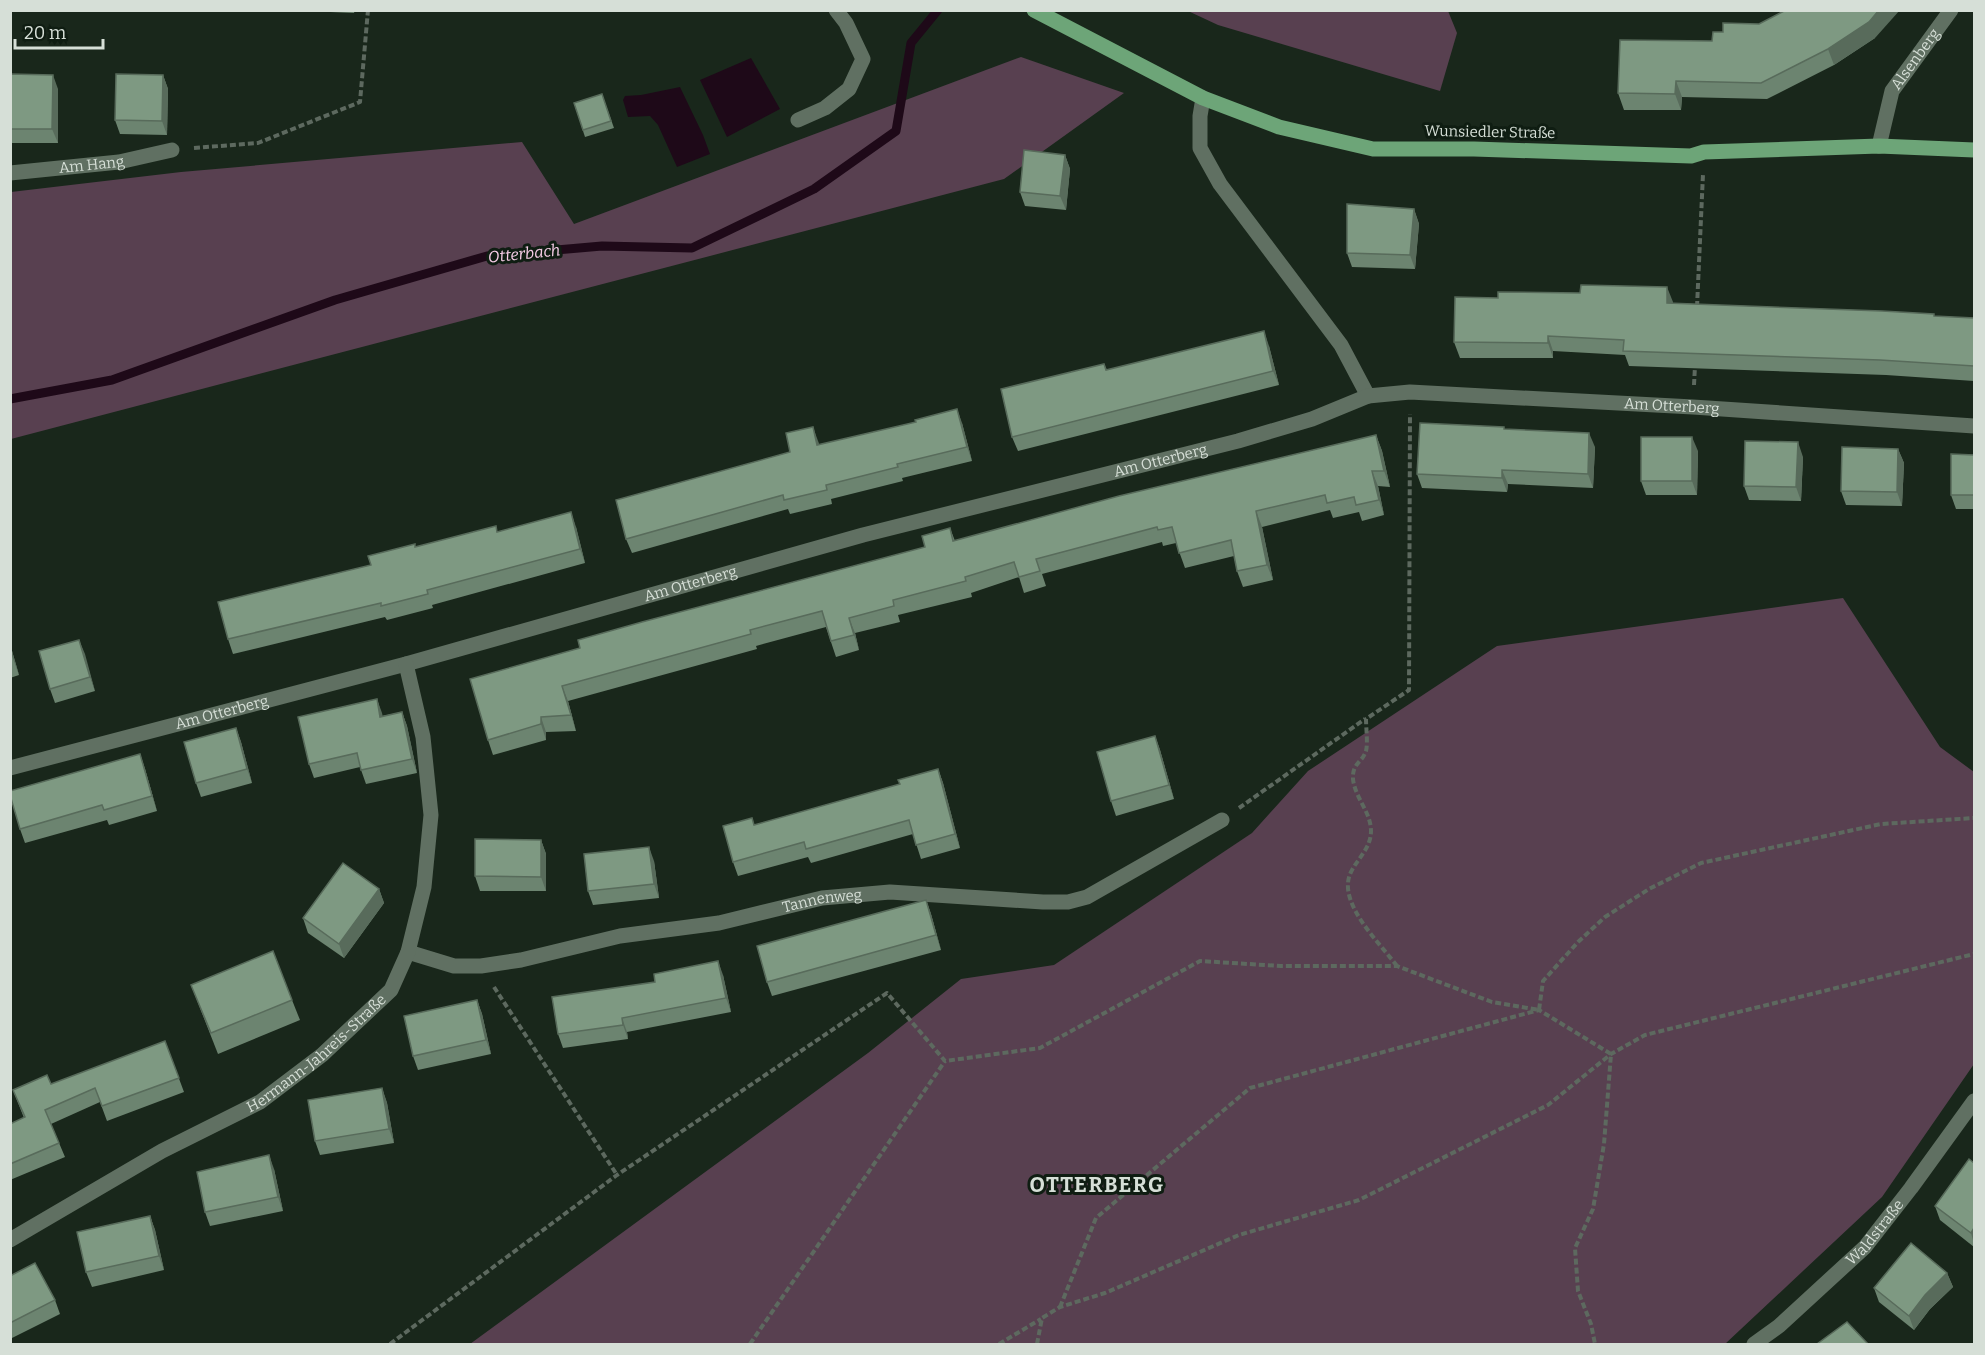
<svg xmlns="http://www.w3.org/2000/svg" width="1985" height="1355" viewBox="0 0 1985 1355" font-family="Bitter,serif">
  <rect width="100%" height="100%" fill="#19271b"/>
  <g fill="#584050">
    <path d="M1188 11H1448L1457 33 1440 91 1218 25Z"/>
    <path d="M1021 57 1124 93 1004 179 11 439V192L181 172 522 142 574 224Z"/>
    <path d="M1843 598 1940 747 1974 772V1064L1882 1197 1725 1344H470L868 1053 961 979 1054 965 1252 833 1308 771 1497 646Z"/>
  </g>
  <g fill="#1e0918">
    <path d="M751 58 780 109 727 137 700 80Z"/>
    <path d="M680 87 703 135 710 154 677 167 658 125 650 116 628 117 623 100 625 96 641 95Z"/>
  </g>
  <g fill="none" stroke-linecap="round" stroke-linejoin="round">
    <path stroke="#1e0918" stroke-width="9" d="M10 399 112 380 335 300 487 256 602 246 692 248 814 189 896 131 911 43 938 10"/>
    <g stroke="#5d695f" stroke-width="4" stroke-dasharray="6 3" stroke-linecap="butt">
      <path d="M194 148 258 143 360 102 368 10"/>
      <path d="M1697 307 1703 174"/>
      <path d="M1694 385 1695 366"/>
      <path d="M1239 808 1365 719"/>
      <path d="M1397 966C1379 942 1336 902 1351 872 1358 858 1371 848 1371 831 1371 812 1355 798 1353 779 1352 763 1362 763 1366 751 1368 743 1366 728 1366 719L1409 690 1410 414"/>
      <path d="M494 987 617 1175"/>
      <path d="M1060 1307 1096 1218 1250 1088 1539 1010 1611 1054 1604 1144 1593 1209 1575 1248 1578 1291 1591 1324 1595 1344"/>
      <path d="M390 1344 617 1175 887 993 945 1061 1040 1048 1200 961 1281 966H1397L1492 1002 1539 1010 1543 981 1578 942 1605 917 1649 889 1701 863 1881 824 1974 818"/>
      <path d="M750 1344 945 1061"/>
      <path d="M999 1344 1041 1319"/>
      <path d="M1037 1344 1042 1318 1060 1307 1105 1293 1239 1235 1359 1200 1548 1105 1611 1054 1645 1035 1974 954"/>
    </g>
    <g stroke="#607062" stroke-width="15">
      <path d="M1203 98 1200 116V148L1220 184 1341 345 1368 396"/>
      <path d="M798 120 825 108 849 89 863 59 846 23 836 10"/>
      <path id="s1" d="M1879 146 1892 91 1951 10"/>
      <path id="s2" d="M10 173 119 162 172 150"/>
      <path id="s3" d="M10 768 406 664 863 535 1238 441 1312 419 1368 396 1410 392 1693 407 1974 426"/>
      <path id="s4" d="M408 952 454 966H481L521 960 620 936 719 923 822 898 890 892 1043 902H1068L1087 897 1222 820"/>
      <path id="s5" d="M10 1240 162 1151 260 1102 322 1055 391 990 408 952 424 887 431 815 423 737 406 664"/>
      <path id="s6" d="M1754 1344 1779 1326 1865 1247 1911 1188 1974 1101"/>
    </g>
    <path stroke="#6da578" stroke-width="15" d="M1034 10 1203 98 1279 127 1373 149H1474L1691 156 1704 152 1879 146 1974 150"/>
  </g>
  <g fill="#6c8470">
    <path d="M306 10H355L354 13 307 11Z"/>
    <path d="M1759 24 1875 38 1834 65 1767 99 1682 97 1681 110H1624L1618 93 1712 41 1723 32Z"/>
    <path d="M10 74 58 89V143H10Z"/>
    <path d="M163 75 168 89 167 135 120 134 115 120Z"/>
    <path d="M602 94 614 128 585 137 574 103Z"/>
    <path d="M1065 155 1070 169 1066 210 1025 206 1020 192Z"/>
    <path d="M1414 209 1419 224 1415 269 1352 267 1347 253Z"/>
    <path d="M1673 303 1974 318V381L1886 375 1629 366 1625 355 1553 351V358H1460L1454 342Z"/>
    <path d="M1269 346 1279 385 1018 451 1012 437 1104 364 1107 370Z"/>
    <path d="M962 423 972 461 902 478 903 481 831 499 832 504 790 514 788 509 632 553 626 539 790 452 818 441 819 445Z"/>
    <path d="M1505 429 1595 447 1593 488 1508 484 1507 492 1422 488 1417 474Z"/>
    <path d="M1376 435 1382 451 1390 487 1378 486 1384 515 1362 521 1359 512 1333 518 1330 510 1262 527 1273 580 1243 587 1237 571 1234 556 1185 568 1176 543 1163 546 1162 542 1042 574 1046 586 1024 593 1019 577 971 593 972 597 898 615 900 622 855 633 859 650 836 657 826 627 756 646 757 649 568 701 576 731 546 732V740L493 755 488 740 580 648 925 547 950 528 955 541Z"/>
    <path d="M1898 449 1904 463 1902 506 1846 505 1841 491Z"/>
    <path d="M1698 451 1697 495H1646L1641 481Z"/>
    <path d="M1974 455V509H1956L1951 495Z"/>
    <path d="M1803 457 1801 501 1749 500 1744 486Z"/>
    <path d="M576 527 585 563 432 605 433 608 387 620 385 617 233 654 228 639 371 565 416 547 498 532Z"/>
    <path d="M79 640 95 691 55 703 50 689Z"/>
    <path d="M10 644 19 675 10 678Z"/>
    <path d="M377 699 382 716 402 712 407 726 417 773 366 784 360 767 314 778 309 764Z"/>
    <path d="M236 728 241 742 252 783 201 797 196 783Z"/>
    <path d="M1155 736 1160 750 1174 799 1116 816 1111 801Z"/>
    <path d="M140 754 145 769 157 811 109 825 107 820 25 843 20 829Z"/>
    <path d="M938 769 943 783 960 848 921 859 913 834 811 863 808 857 738 876 733 862 752 818 754 825 900 784Z"/>
    <path d="M541 840 546 854V891H480L475 876Z"/>
    <path d="M654 861 659 898 593 905 588 891Z"/>
    <path d="M379 889 384 903 344 958 308 933 303 918Z"/>
    <path d="M926 900 931 914 941 950 772 996 767 982Z"/>
    <path d="M723 975 731 1012 627 1032 628 1039 563 1048 558 1034Z"/>
    <path d="M191 985 292 1000 300 1020 218 1054Z"/>
    <path d="M477 1000 482 1014 491 1054 418 1070 413 1056Z"/>
    <path d="M165 1041 184 1092 107 1121 100 1102 51 1124 65 1157 10 1180V1124L24 1118 13 1090 51 1084Z"/>
    <path d="M382 1088 387 1103 394 1143 320 1155 315 1141Z"/>
    <path d="M1974 1163V1247L1940 1220 1935 1206Z"/>
    <path d="M274 1169 283 1211 210 1226 205 1212Z"/>
    <path d="M150 1216 155 1230 164 1270 92 1287 86 1272Z"/>
    <path d="M1947 1273 1953 1287 1930 1309 1914 1330 1879 1302 1874 1288Z"/>
    <path d="M10 1276 55 1300 60 1314 10 1339Z"/>
  </g>
  <g fill="#586b5b">
    <path d="M1879 10H1900L1875 38 1834 65 1828 49Z"/>
    <path d="M53 75 58 89V143L52 129Z"/>
    <path d="M163 75 168 89 167 135 162 121Z"/>
    <path d="M1676 81 1682 97 1681 110 1675 94Z"/>
    <path d="M1065 155 1070 169 1066 210 1060 196Z"/>
    <path d="M1414 209 1419 224 1415 269 1410 255Z"/>
    <path d="M1667 287 1673 302 1672 318 1667 303Z"/>
    <path d="M1264 331 1269 346 1279 385 1273 371Z"/>
    <path d="M1548 336 1553 351V358L1548 343Z"/>
    <path d="M957 409 962 423 972 461 967 447Z"/>
    <path d="M813 427 818 441 822 460 817 445Z"/>
    <path d="M1589 433 1595 447 1593 488 1588 474Z"/>
    <path d="M1376 435 1382 451 1390 487 1384 471Z"/>
    <path d="M1692 437 1698 451 1697 495 1692 481Z"/>
    <path d="M1798 442 1803 457 1801 501 1796 487Z"/>
    <path d="M1898 449 1904 463 1902 506 1897 492Z"/>
    <path d="M1502 470 1508 484 1507 492 1502 478Z"/>
    <path d="M1372 471 1378 486 1384 515 1379 500Z"/>
    <path d="M1256 511 1262 527 1273 580 1267 565Z"/>
    <path d="M571 512 576 527 585 563 580 549Z"/>
    <path d="M849 618 855 633 859 650 854 635Z"/>
    <path d="M79 640 85 654 95 691 90 677Z"/>
    <path d="M10 644 19 675 12 656 10 650Z"/>
    <path d="M562 686 568 701 576 731 571 715Z"/>
    <path d="M377 699 382 713 386 731 380 717Z"/>
    <path d="M402 712 407 726 417 773 412 759Z"/>
    <path d="M541 717 546 732V740L541 724Z"/>
    <path d="M236 728 241 742 252 783 247 769Z"/>
    <path d="M1155 736 1160 750 1174 799 1169 785Z"/>
    <path d="M140 754 145 769 157 811 152 796Z"/>
    <path d="M938 769 943 783 960 848 955 834Z"/>
    <path d="M541 840 546 854V891L541 877Z"/>
    <path d="M649 847 654 861 659 898 654 884Z"/>
    <path d="M379 889 384 903 344 958 339 944Z"/>
    <path d="M926 900 931 914 941 950 936 935Z"/>
    <path d="M718 961 723 975 731 1012 726 998Z"/>
    <path d="M477 1000 482 1014 491 1054 486 1040Z"/>
    <path d="M622 1018 627 1032 628 1039 623 1025Z"/>
    <path d="M382 1088 387 1103 394 1143 389 1129Z"/>
    <path d="M269 1155 274 1169 283 1211 278 1197Z"/>
    <path d="M150 1216 155 1230 164 1270 159 1256Z"/>
    <path d="M1974 1228V1244L1971 1233Z"/>
    <path d="M1947 1273 1953 1287 1930 1309 1914 1330 1909 1316 1925 1295Z"/>
  </g>
  <g fill="#7e9982" stroke="#586b5b" stroke-width="1.5">
    <path d="M1786 10H1879L1869 22 1828 49 1761 83 1676 81 1675 94 1618 93 1620 40 1712 41 1713 32H1723V23L1759 24Z"/>
    <path d="M10 74 53 75 52 129H10Z"/>
    <path d="M116 74 163 75 162 121 115 120Z"/>
    <path d="M602 94 611 121 583 130 574 103Z"/>
    <path d="M1024 150 1065 155 1060 196 1020 192Z"/>
    <path d="M1347 204 1414 209 1410 255 1347 253Z"/>
    <path d="M1581 285 1667 287V303L1882 311 1934 314V316L1974 318V366L1880 360 1623 351 1624 340 1548 336V343L1454 342 1455 297 1498 298V292L1580 293Z"/>
    <path d="M1264 331 1273 371 1012 437 1001 389 1104 364 1106 370Z"/>
    <path d="M957 409 967 447 897 464 898 467 826 485 827 490 784 500 783 495 626 539 616 500 790 452 786 433 813 427 817 445 916 422 915 420Z"/>
    <path d="M1420 423 1504 427V429L1589 433 1588 474 1502 470V478L1417 474Z"/>
    <path d="M1376 435 1384 471H1372L1379 500 1356 505 1354 497 1327 503 1325 495 1256 511 1267 565 1237 571 1231 540 1179 553 1172 527 1158 530 1157 527 1036 559 1040 571 1019 577 1014 562 965 577 966 581 893 600 894 606 849 618 854 635 831 641 822 611 750 630 751 634 562 686 571 715 541 717V724L488 740 470 679 580 648 578 640 642 622 925 547 922 536 950 528 953 541 1119 496Z"/>
    <rect x="1641" y="437" width="51" height="44"/>
    <path d="M1745 441 1798 442 1796 487 1744 486Z"/>
    <path d="M1842 447 1898 449 1897 492 1841 491Z"/>
    <path d="M1951 454 1974 455V495H1951Z"/>
    <path d="M571 512 580 549 427 590 428 594 381 606V603L228 639 218 602 371 565 368 556 415 544V547L496 526 497 532Z"/>
    <path d="M79 640 90 677 50 689 39 651Z"/>
    <path d="M377 699 380 717 402 712 412 759 361 770 357 753 309 764 298 717Z"/>
    <path d="M236 728 247 769 196 783 184 742Z"/>
    <path d="M1155 736 1169 785 1111 801 1097 752Z"/>
    <path d="M140 754 152 796 104 810 102 805 20 829 10 795V791Z"/>
    <path d="M938 769 955 834 916 845 909 820 806 849 804 842 733 862 723 826 752 818 754 825 900 784 898 780Z"/>
    <path d="M475 839 541 840V877L475 876Z"/>
    <path d="M649 847 654 884 588 891 584 854Z"/>
    <path d="M343 863 379 889 339 944 303 918Z"/>
    <path d="M926 900 936 935 767 982 757 946Z"/>
    <path d="M273 951 292 1000 211 1033 191 985Z"/>
    <path d="M718 961 726 998 622 1018 623 1025 558 1034 552 997 655 982 654 974Z"/>
    <path d="M477 1000 486 1040 413 1056 404 1016Z"/>
    <path d="M165 1041 179 1078 102 1106 95 1088 45 1110 59 1143 10 1164V1124L25 1117 13 1090 47 1075 51 1084Z"/>
    <path d="M382 1088 389 1129 315 1141 308 1100Z"/>
    <path d="M269 1155 278 1197 205 1212 197 1172Z"/>
    <path d="M1969 1159 1974 1163V1228L1971 1233 1935 1206Z"/>
    <path d="M150 1216 159 1256 86 1272 77 1232Z"/>
    <path d="M1911 1243 1947 1273 1925 1295 1909 1316 1874 1288Z"/>
    <path d="M35 1263 55 1300 10 1323V1276Z"/>
    <path d="M1847 1322 1868 1344H1817Z"/>
  </g>
  <g text-anchor="middle" stroke-width="6" stroke-linejoin="round" paint-order="stroke">
    <g font-size="15" fill="#d6dfd7" stroke="#0f1d12">
      <text dy="5" stroke="none"><textPath href="#s1" startOffset="96">Alsenberg</textPath></text>
      <text transform="translate(1490 132) rotate(1)" y="5">Wunsiedler Straße</text>
      <text dy="5" stroke="none"><textPath href="#s2" startOffset="82">Am Hang</textPath></text>
      <text dy="5" stroke="none"><textPath href="#s3" startOffset="1713">Am Otterberg</textPath></text>
      <text dy="5" stroke="none"><textPath href="#s3" startOffset="1191">Am Otterberg</textPath></text>
      <text dy="5" stroke="none"><textPath href="#s3" startOffset="705">Am Otterberg</textPath></text>
      <text dy="5" stroke="none"><textPath href="#s3" startOffset="219">Am Otterberg</textPath></text>
      <text dy="5" stroke="none"><textPath href="#s4" startOffset="423">Tannenweg</textPath></text>
      <text dy="5" stroke="none"><textPath href="#s5" startOffset="360">Hermann-Jahreis-Straße</textPath></text>
      <text dy="5" stroke="none"><textPath href="#s6" startOffset="165">Waldstraße</textPath></text>
    </g>
    <g font-size="16" font-style="italic" fill="#f9cee9" stroke="#0f1d12">
      <text transform="translate(524 253) rotate(-6)" y="6">Otterbach</text>
    </g>
    <g font-size="21" font-weight="bold" letter-spacing="1.5" fill="#d6dfd7" stroke="#0f1d12">
      <text x="1097" y="1192">OTTERBERG</text>
    </g>
  </g>
  <rect width="1985" height="1355" fill="none" stroke="#d6dfd7" stroke-width="24"/>
  <path d="M15 39v9h88v-9" fill="none" stroke="#d6dfd7" stroke-width="3"/>
  <text x="24" y="39" font-size="18" fill="#d6dfd7" stroke="#0f1d12" stroke-width="4.5" paint-order="stroke">20 m</text>
</svg>
